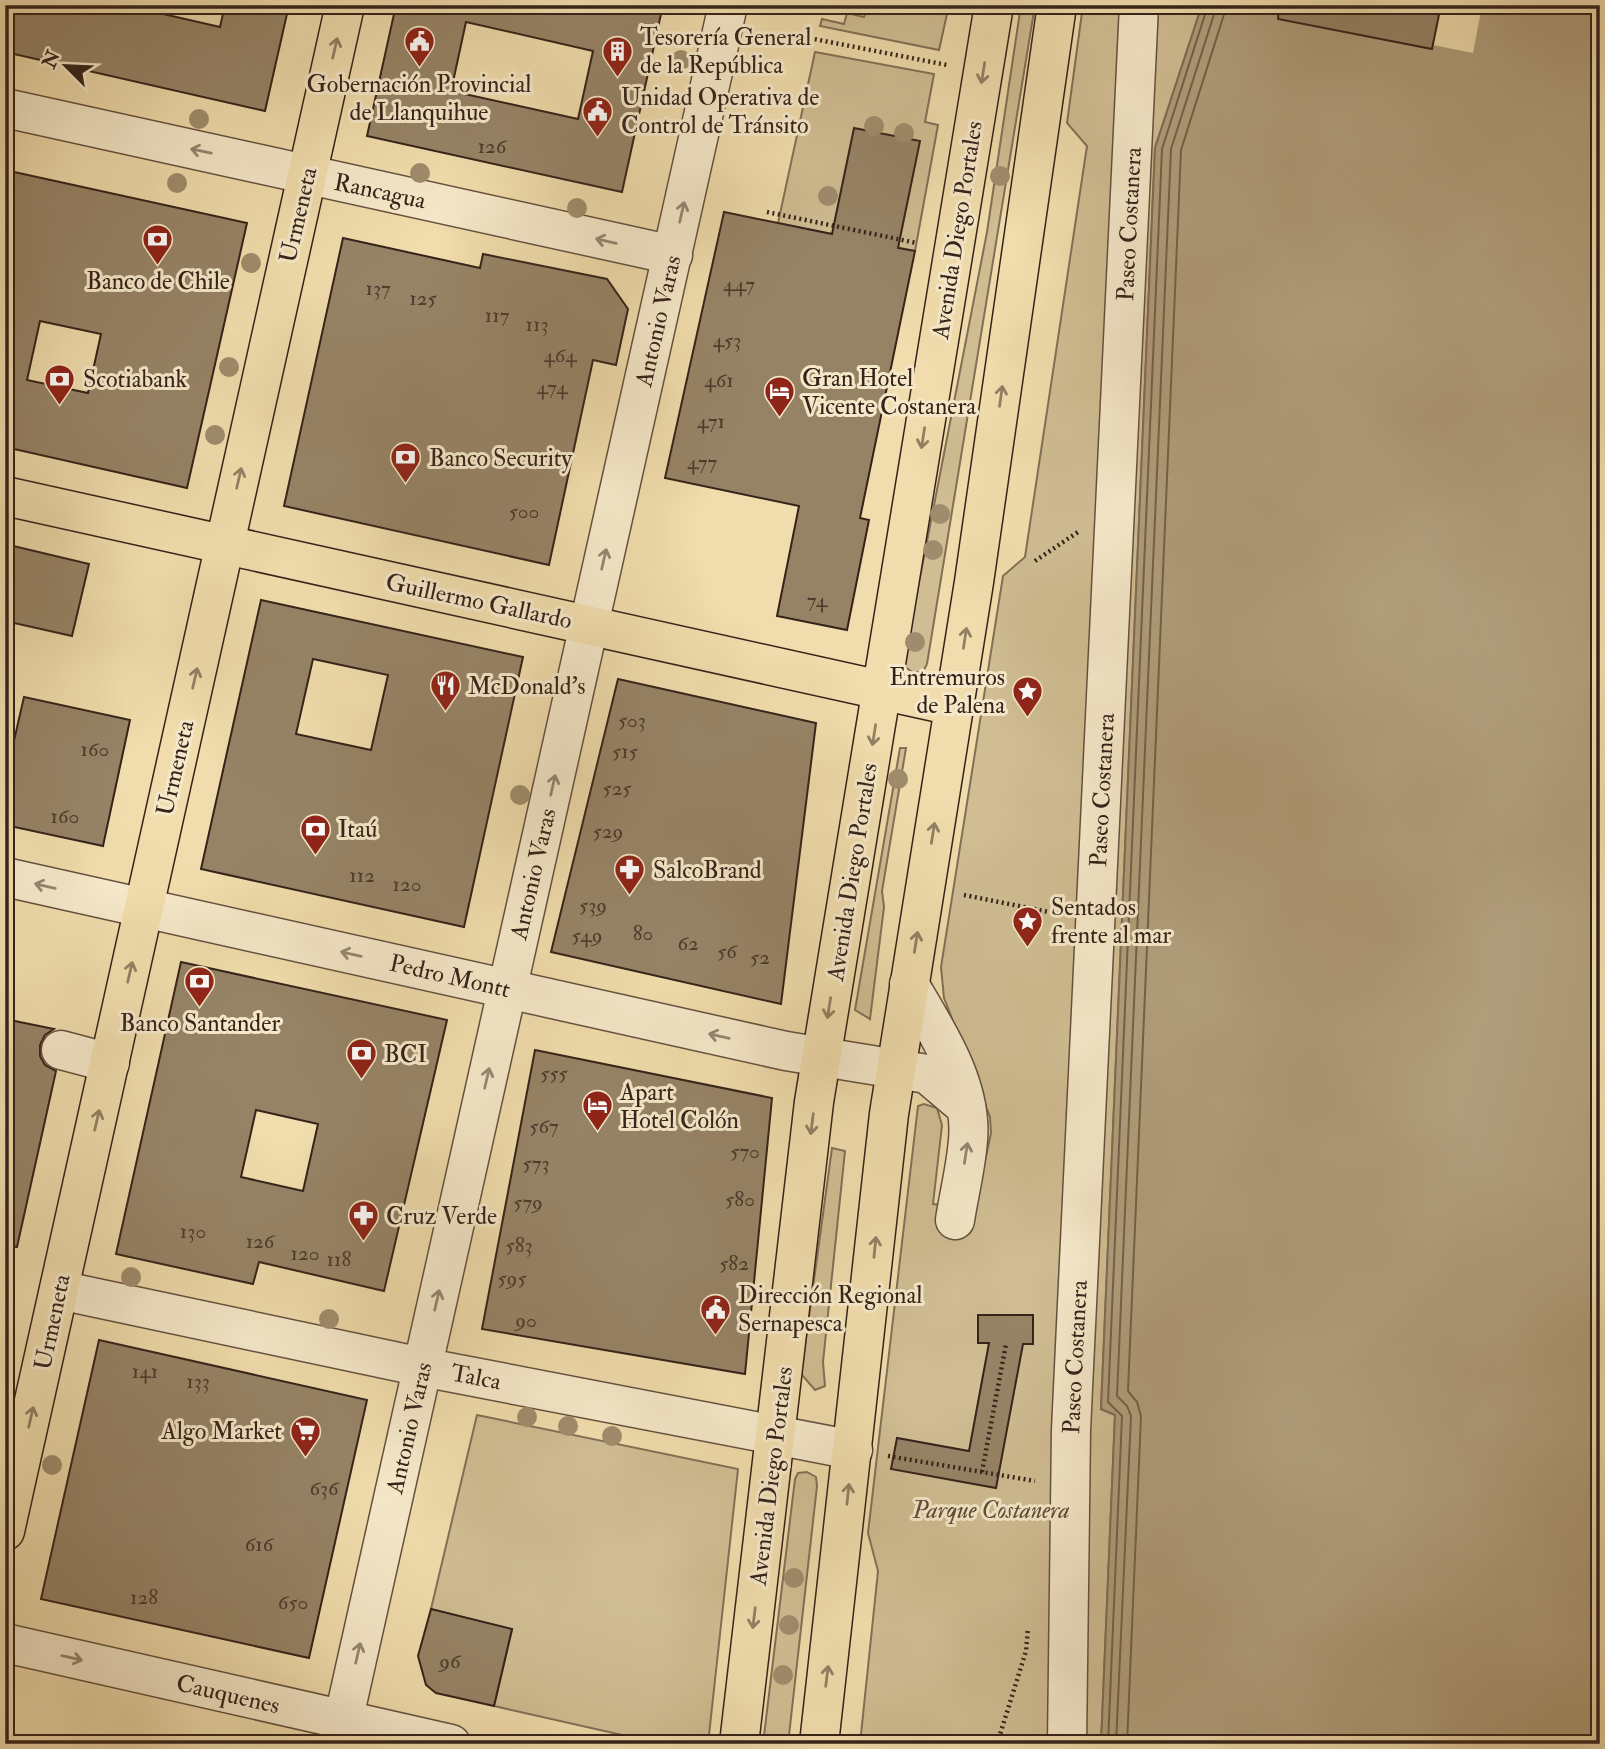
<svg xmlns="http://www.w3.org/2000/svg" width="1605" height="1749" viewBox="0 0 1605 1749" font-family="'IM FELL Double Pica',serif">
  <rect width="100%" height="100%" fill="#f0dcac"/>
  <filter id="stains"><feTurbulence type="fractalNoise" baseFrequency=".00286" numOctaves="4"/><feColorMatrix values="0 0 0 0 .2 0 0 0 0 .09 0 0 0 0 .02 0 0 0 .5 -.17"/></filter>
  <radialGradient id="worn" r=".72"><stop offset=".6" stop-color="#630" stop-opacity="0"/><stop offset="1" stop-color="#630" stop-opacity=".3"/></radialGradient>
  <g fill="#d0bd93" stroke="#827056" stroke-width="2">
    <path d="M868 5 898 9 899 5 926 8 927 5H949L939 50 820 26 822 19 844 24 847 13 864 17Z"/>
    <path d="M1021 5H1035L927 664 923 672H912L903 665 987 232Z"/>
    <path d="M1083 5H1202L1155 148 1101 1409 1115 1415 1101 1744H860L878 1571 868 1533 918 1106 924 1104 937 1108 942 1125 933 1204 975 1208 991 1133 990 1117 944 998 941 967 1003 576 1025 557 1087 146 1067 123Z"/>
    <path d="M815 52 934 74 925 122 938 125 915 251 778 223Z"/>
    <path d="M900 748H906L882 891 884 907 870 1019 855 1010Z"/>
    <path d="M832 1148 845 1151 823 1362 825 1386 815 1390 802 1375V1368Z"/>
    <path d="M477 1415 738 1469 708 1744H662L494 1706 512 1630 431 1609Z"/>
    <path d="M807 1472 816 1477 817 1486 788 1744H763L795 1479 798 1473Z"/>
  </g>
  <path fill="#b09d7a" stroke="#7f6c54" stroke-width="2" d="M1202 5H1600V1744H1101L1115 1415 1101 1409 1155 148Z"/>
  <path fill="#f0dcac" d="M1232 5H1451L1481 11 1473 53Z"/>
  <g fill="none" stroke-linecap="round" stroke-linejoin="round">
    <g stroke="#72604a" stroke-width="2">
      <path d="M1108 1744 1122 1416 1108 1402 1162 149 1208 5"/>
      <path d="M1116 1744 1131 1416 1127 1406 1117 1396 1171 149 1217 5"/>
      <path d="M1127 1744 1141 1416 1137 1402 1128 1391 1181 150 1227 5"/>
    </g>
  </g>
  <g fill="#968366" stroke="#35231a" stroke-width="2" fill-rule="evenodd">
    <path d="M12 5H124L220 27 225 5H289L265 111 5 52V35Z"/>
    <path d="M396 5H663L622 192 367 136ZM466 22 593 51 578 119 451 91Z"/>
    <path d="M1279 5H1441L1432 49 1278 19Z"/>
    <path d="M854 128 920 141 898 248 915 251 860 518 869 520 847 630 777 616 799 506 665 478 724 212 832 234Z"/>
    <path d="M5 170 247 223 187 488 5 447ZM40 321 101 334 88 393 27 380Z"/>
    <path d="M343 238 480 268 483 254 607 279 628 309 616 365 593 360 549 565 284 506Z"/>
    <path d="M5 544 89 564 72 636 5 621Z"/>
    <path d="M261 600 523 657 464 927 201 869ZM313 659 388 675 371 750 296 734Z"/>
    <path d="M618 679 816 723 781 1004 551 952Z"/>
    <path d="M24 697 130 720 103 846 5 825V780Z"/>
    <path d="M181 962 447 1020 384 1291 259 1262 253 1284 116 1254ZM256 1110 318 1124 303 1191 241 1177Z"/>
    <path d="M5 1019 54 1029 45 1035 40 1045V1056L45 1065 56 1071 17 1247 5 1245Z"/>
    <path d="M535 1050 772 1098 745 1374 482 1329Z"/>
    <path d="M978 1315H1033V1344H1023L996 1488 891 1469 897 1438 969 1451 989 1343H978Z"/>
    <path d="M99 1340 367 1400 309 1658 41 1599Z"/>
    <path d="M431 1609 512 1629 494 1706 436 1693 426 1685 418 1656Z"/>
  </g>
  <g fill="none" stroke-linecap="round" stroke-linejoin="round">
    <defs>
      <g id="minor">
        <path d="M5 108 673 255"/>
        <path d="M5 877 786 1051 927 1074 966 1107"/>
        <path d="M909 984C936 1030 973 1085 968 1140 966 1167 959 1194 955 1220"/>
        <path d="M61 1050 110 1063"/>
        <path d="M59 1290 422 1367 853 1450"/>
        <path d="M5 1643 451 1744"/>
        <path d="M338 1744 728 5"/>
        <path d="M1067 1744 1071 1430 1139 5"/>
      </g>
      <g id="major">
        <path d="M5 496 953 706"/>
        <path d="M5 1531 345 5"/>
      </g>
      <g id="highway">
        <path d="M739 1744 814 1102 994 5"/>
        <path d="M819 1744 889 1114 974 582 1057 5"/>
      </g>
    </defs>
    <use href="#minor" stroke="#64513e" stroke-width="41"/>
    <use href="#major" stroke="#35231a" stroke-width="41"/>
    <use href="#highway" stroke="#35231a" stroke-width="41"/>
    <g stroke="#35231a" stroke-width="4.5" stroke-dasharray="2 3.5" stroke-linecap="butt">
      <path d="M804 37 947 65"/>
      <path d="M767 212 917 243"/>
      <path d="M1035 561 1078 532"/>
      <path d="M964 895 1059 914"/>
      <path d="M888 1456 1035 1481"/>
      <path d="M982 1472 1006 1344"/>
      <path d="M997 1744 1026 1651 1028 1628"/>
    </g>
    <use href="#minor" stroke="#f5e8c9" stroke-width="38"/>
    <use href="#major" stroke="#f0dcac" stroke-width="38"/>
    <use href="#highway" stroke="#f0dcac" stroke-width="38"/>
  </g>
  <g fill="#9f8c6c">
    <circle cx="681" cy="60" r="10"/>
    <circle cx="199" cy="119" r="10"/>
    <circle cx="874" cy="126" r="10"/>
    <circle cx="904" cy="133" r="10"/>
    <circle cx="420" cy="173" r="10"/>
    <circle cx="1000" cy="176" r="10"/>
    <circle cx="177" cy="183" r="10"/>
    <circle cx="828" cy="196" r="10"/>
    <circle cx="577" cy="208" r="10"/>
    <circle cx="251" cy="263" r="10"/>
    <circle cx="229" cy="367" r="10"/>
    <circle cx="215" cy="435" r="10"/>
    <circle cx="940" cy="514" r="10"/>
    <circle cx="933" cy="550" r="10"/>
    <circle cx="915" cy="642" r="10"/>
    <circle cx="898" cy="779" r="10"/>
    <circle cx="520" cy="795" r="10"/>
    <circle cx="131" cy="1277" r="10"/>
    <circle cx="329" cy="1319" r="10"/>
    <circle cx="527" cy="1417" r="10"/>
    <circle cx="568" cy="1426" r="10"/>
    <circle cx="612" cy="1436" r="10"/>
    <circle cx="52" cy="1465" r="10"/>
    <circle cx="794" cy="1578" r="10"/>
    <circle cx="789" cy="1625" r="10"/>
    <circle cx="783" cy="1675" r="10"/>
  </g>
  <defs><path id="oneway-shaft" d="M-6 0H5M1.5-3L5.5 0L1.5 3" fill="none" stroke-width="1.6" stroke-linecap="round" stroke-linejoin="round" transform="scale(1.75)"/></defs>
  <g stroke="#928063">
    <use href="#oneway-shaft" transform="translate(335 48) rotate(-77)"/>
    <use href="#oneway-shaft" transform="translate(983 73) rotate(99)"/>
    <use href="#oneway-shaft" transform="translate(1001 396) rotate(-82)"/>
    <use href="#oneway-shaft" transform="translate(923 438) rotate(99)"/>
    <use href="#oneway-shaft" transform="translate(239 478) rotate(-77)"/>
    <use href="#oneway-shaft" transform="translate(965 638) rotate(-81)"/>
    <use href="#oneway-shaft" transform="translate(195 678) rotate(-77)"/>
    <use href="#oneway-shaft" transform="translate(874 735) rotate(99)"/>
    <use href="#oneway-shaft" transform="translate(933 833) rotate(-81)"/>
    <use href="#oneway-shaft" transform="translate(916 942) rotate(-81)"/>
    <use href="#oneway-shaft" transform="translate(130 972) rotate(-77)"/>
    <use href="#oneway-shaft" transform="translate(829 1008) rotate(99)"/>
    <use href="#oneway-shaft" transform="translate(97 1120) rotate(-77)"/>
    <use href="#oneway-shaft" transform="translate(812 1124) rotate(97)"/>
    <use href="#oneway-shaft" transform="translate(875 1247) rotate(-84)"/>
    <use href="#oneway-shaft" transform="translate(31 1417) rotate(-77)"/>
    <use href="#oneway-shaft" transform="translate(848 1494) rotate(-84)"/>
    <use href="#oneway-shaft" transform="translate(754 1618) rotate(97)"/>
    <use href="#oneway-shaft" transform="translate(827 1676) rotate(-83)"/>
  </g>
  <g stroke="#958672">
    <use href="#oneway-shaft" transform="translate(201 151) rotate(-168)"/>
    <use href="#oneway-shaft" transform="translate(682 212) rotate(-77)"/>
    <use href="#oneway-shaft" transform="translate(606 241) rotate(-167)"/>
    <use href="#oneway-shaft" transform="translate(604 559) rotate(-77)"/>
    <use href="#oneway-shaft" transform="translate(553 785) rotate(-77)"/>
    <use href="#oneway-shaft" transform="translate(45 886) rotate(-167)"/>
    <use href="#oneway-shaft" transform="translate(351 954) rotate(-167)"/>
    <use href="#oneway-shaft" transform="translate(719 1036) rotate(-167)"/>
    <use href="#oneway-shaft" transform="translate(487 1078) rotate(-77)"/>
    <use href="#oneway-shaft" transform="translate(966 1153) rotate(-81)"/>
    <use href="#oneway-shaft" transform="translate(437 1300) rotate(-77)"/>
    <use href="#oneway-shaft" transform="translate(358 1653) rotate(-77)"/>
    <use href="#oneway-shaft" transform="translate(72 1658) rotate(13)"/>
  </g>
  <defs>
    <symbol id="civic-pin" viewBox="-11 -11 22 30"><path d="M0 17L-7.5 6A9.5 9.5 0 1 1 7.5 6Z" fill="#8f2418" stroke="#f5e8c9"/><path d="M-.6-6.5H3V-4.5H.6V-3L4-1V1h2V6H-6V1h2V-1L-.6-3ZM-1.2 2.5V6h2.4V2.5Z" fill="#fff"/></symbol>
    <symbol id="building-pin" viewBox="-11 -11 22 30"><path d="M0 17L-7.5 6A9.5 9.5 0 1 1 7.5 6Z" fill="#8f2418" stroke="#f5e8c9"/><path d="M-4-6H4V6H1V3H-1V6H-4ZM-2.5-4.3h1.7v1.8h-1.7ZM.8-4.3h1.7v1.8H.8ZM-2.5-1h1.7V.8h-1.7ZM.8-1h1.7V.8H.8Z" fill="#fff"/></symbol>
    <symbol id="bank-pin" viewBox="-11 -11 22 30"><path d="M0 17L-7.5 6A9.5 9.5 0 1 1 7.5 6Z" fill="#8f2418" stroke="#f5e8c9"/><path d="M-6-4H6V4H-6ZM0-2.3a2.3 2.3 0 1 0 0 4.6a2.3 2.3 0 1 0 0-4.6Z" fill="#fff"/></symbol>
    <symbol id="hotel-pin" viewBox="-11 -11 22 30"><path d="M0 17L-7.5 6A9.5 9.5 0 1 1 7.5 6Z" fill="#8f2418" stroke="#f5e8c9"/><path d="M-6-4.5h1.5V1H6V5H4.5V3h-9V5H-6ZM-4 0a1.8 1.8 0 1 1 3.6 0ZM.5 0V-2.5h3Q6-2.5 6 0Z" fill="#fff"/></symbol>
    <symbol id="restaurant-pin" viewBox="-11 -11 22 30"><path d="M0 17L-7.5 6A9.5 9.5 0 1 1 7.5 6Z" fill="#8f2418" stroke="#f5e8c9"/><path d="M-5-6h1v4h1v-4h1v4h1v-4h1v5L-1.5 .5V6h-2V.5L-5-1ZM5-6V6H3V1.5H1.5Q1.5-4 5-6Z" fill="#fff"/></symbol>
    <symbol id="sight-pin" viewBox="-11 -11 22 30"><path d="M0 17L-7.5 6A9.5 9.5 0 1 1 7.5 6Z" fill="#8f2418" stroke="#f5e8c9"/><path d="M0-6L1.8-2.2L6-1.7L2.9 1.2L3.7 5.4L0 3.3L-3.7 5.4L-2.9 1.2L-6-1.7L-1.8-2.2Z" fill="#fff"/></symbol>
    <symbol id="pharmacy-pin" viewBox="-11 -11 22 30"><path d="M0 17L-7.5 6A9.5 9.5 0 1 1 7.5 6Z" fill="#8f2418" stroke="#f5e8c9"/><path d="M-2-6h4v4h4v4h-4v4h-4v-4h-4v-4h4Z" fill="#fff"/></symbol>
    <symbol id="supermarket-pin" viewBox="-11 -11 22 30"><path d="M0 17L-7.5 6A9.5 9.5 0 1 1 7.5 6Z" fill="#8f2418" stroke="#f5e8c9"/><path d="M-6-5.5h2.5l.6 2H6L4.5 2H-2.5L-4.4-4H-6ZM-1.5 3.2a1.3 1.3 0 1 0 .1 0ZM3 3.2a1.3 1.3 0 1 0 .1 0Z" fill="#fff"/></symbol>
  </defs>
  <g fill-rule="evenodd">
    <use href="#civic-pin" x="402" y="24" width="35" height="47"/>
    <use href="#building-pin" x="600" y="34" width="35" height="47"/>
    <use href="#civic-pin" x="580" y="94" width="35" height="47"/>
    <use href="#bank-pin" x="140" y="222" width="35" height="47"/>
    <use href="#bank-pin" x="42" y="362" width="35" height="47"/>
    <use href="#hotel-pin" x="762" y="374" width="35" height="47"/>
    <use href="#bank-pin" x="388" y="440" width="35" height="47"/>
    <use href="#restaurant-pin" x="428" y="668" width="35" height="47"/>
    <use href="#sight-pin" x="1010" y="674" width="35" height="47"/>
    <use href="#bank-pin" x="298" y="812" width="35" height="47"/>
    <use href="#pharmacy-pin" x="612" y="852" width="35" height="47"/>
    <use href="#sight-pin" x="1010" y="904" width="35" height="47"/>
    <use href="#bank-pin" x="182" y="964" width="35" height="47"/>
    <use href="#bank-pin" x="344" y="1036" width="35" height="47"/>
    <use href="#hotel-pin" x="580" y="1088" width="35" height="47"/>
    <use href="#pharmacy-pin" x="346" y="1198" width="35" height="47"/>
    <use href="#civic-pin" x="698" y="1292" width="35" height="47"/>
    <use href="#supermarket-pin" x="288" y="1414" width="35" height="47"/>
  </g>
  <g text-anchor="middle" stroke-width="6" stroke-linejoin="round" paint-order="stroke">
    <g font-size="21" fill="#4d3b2d">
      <text x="492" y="153">126</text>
      <text x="739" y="291">447</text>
      <text x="378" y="295">137</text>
      <text x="423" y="305">125</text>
      <text x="497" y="322">117</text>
      <text x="537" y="331">113</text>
      <text x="727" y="347">453</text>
      <text x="560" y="362">464</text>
      <text x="719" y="387">461</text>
      <text x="552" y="394">474</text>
      <text x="711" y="428">471</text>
      <text x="702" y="469">477</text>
      <text x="524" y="518">500</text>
      <text x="817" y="607">74</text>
      <text x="632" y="727">503</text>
      <text x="95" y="756">160</text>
      <text x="625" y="758">515</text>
      <text x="617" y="795">525</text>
      <text x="65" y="823">160</text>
      <text x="608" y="838">529</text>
      <text x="362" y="882">112</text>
      <text x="407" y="891">120</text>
      <text x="593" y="912">539</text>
      <text x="643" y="940">80</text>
      <text x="587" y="942">549</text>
      <text x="688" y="950">62</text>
      <text x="727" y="958">56</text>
      <text x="760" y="964">52</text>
      <text x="554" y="1080">555</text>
      <text x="544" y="1133">567</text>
      <text x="745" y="1158">570</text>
      <text x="536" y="1170">573</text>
      <text x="740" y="1206">580</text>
      <text x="528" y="1209">579</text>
      <text x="193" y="1238">130</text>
      <text x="260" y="1248">126</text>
      <text x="519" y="1252">583</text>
      <text x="305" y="1260">120</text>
      <text x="339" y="1266">118</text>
      <text x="734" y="1270">582</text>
      <text x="512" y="1285">595</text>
      <text x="526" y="1327">90</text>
      <text x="145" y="1378">141</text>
      <text x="198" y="1388">133</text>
      <text x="324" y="1495">636</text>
      <text x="259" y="1551">616</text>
      <text x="144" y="1604">128</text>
      <text x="293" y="1609">650</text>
      <text x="450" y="1668">96</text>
    </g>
    <g font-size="24" fill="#35231a" stroke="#f5e8c9" text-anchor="start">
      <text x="640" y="45">Tesorería General<tspan x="640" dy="28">de la República</tspan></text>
      <text x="419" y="92" text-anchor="middle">Gobernación Provincial<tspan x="419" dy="28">de Llanquihue</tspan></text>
      <text x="621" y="105">Unidad Operativa de<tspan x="621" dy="28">Control de Tránsito</tspan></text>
      <text x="158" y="289" text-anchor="middle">Banco de Chile</text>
      <text x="802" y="386">Gran Hotel<tspan x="802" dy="28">Vicente Costanera</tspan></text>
      <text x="83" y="387">Scotiabank</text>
      <text x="429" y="466">Banco Security</text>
      <text x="1005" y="685" text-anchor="end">Entremuros<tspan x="1005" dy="28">de Palena</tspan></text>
      <text x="468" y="694">McDonald's</text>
      <text x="338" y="837">Itaú</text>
      <text x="653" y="878">SalcoBrand</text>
      <text x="1051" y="915">Sentados<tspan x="1051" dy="28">frente al mar</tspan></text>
      <text x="200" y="1031" text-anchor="middle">Banco Santander</text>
      <text x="384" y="1062">BCI</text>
      <text x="620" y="1100">Apart<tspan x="620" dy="28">Hotel Colón</tspan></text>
      <text x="386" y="1224">Cruz Verde</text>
      <text x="738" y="1303">Dirección Regional<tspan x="738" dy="28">Sernapesca</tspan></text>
      <text x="282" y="1439" text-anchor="end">Algo Market</text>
    </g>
    <g font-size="24" fill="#35231a" stroke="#f5e8c9">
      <text transform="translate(380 191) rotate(12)" y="8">Rancagua</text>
      <text transform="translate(298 215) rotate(-77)" y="8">Urmeneta</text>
      <text transform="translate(1129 224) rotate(-87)" y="8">Paseo Costanera</text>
      <text transform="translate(957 230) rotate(-81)" y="8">Avenida Diego Portales</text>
      <text transform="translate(658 321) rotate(-77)" y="8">Antonio Varas</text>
      <text transform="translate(479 601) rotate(12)" y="8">Guillermo Gallardo</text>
      <text transform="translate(175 768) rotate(-77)" y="8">Urmeneta</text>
      <text transform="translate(1102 790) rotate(-87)" y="8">Paseo Costanera</text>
      <text transform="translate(852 872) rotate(-81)" y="8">Avenida Diego Portales</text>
      <text transform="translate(533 874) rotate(-77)" y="8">Antonio Varas</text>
      <text transform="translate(450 976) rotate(13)" y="8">Pedro Montt</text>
      <text transform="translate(52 1322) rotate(-78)" y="8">Urmeneta</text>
      <text transform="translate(1075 1357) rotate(-87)" y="8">Paseo Costanera</text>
      <text transform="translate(476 1377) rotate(11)" y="8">Talca</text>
      <text transform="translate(409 1428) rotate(-77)" y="8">Antonio Varas</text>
      <text transform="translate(771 1476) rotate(-83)" y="8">Avenida Diego Portales</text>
      <text transform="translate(228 1694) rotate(13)" y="8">Cauquenes</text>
    </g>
    <g font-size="24" font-style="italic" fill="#5c4a38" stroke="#f5e8c9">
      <text x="991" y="1518">Parque Costanera</text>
    </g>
  </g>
  <rect width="1605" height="1749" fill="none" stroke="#f0dcac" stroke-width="28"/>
  <rect x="7" y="7" width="1591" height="1735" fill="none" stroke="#35231a" stroke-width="3.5"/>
  <rect x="14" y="14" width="1577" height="1721" fill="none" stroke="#35231a" stroke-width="2"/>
  <g transform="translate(66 66) rotate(294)" stroke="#f5e8c9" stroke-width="5" paint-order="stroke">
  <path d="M0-5L12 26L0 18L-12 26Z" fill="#35231a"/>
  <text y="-10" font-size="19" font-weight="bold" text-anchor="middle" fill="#35231a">N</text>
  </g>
  <rect width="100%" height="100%" filter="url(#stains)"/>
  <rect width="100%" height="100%" fill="url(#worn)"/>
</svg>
